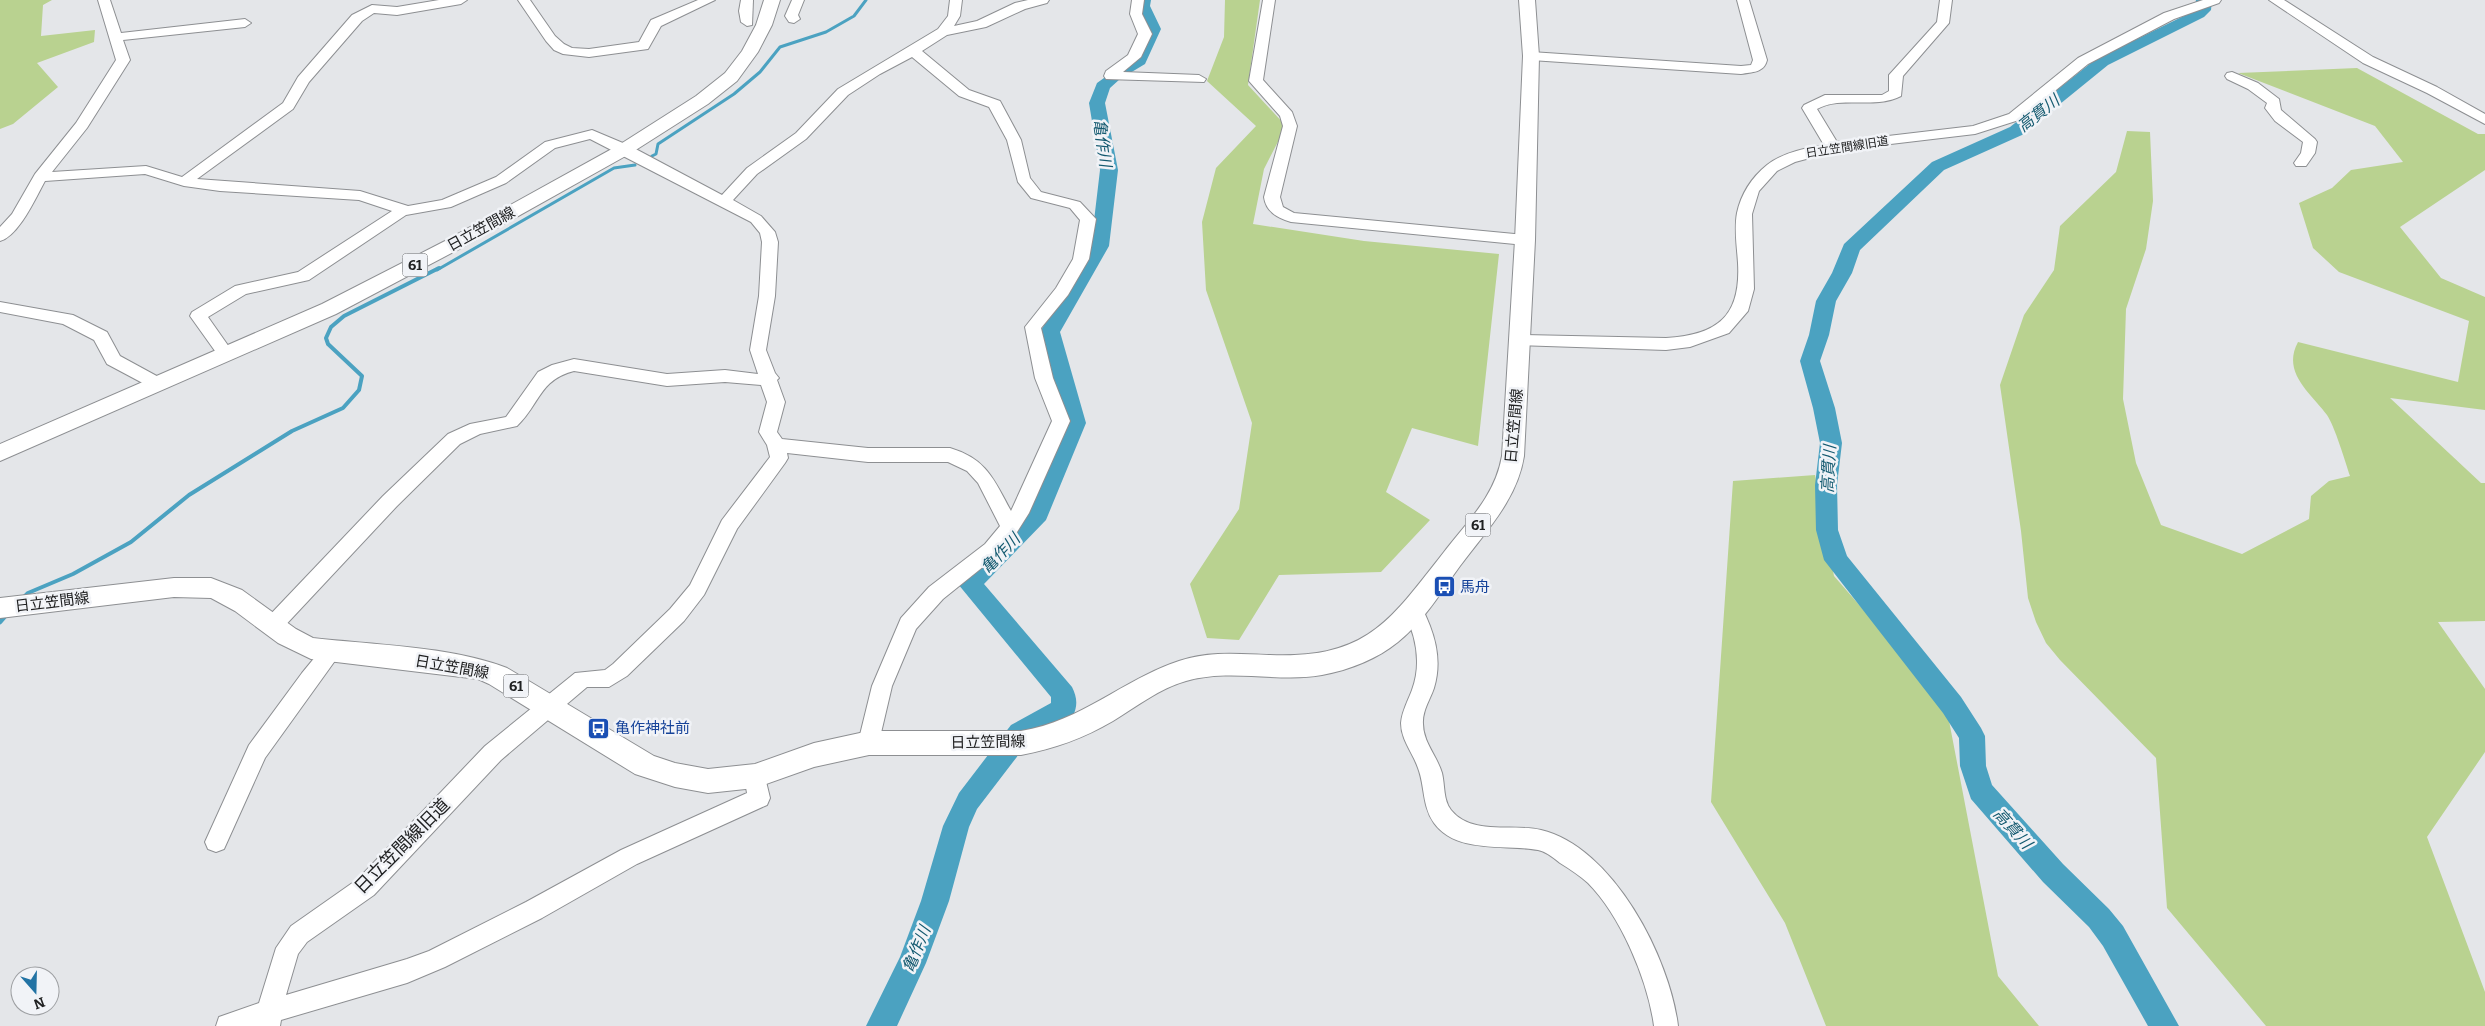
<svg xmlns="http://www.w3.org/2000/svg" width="2485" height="1026" viewBox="0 0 2485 1026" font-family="Bitter,'Noto Sans JP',serif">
  <rect width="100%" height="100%" fill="#e4e6e9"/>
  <g fill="#b9d290">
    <path d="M0 0H52L43 5 41 36 95 30 94 42 37 63 58 87 13 124 0 129Z"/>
    <path d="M1225 0H1260L1248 85 1286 126 1264 169 1253 224 1364 241 1499 254 1478 446 1412 428 1386 492 1430 520 1381 572 1279 575 1239 640 1207 638 1190 584 1239 509 1252 423 1206 290 1202 222 1216 168 1256 126 1207 81 1224 37Z"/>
    <path d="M2357 68 2478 134H2485V170L2400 227 2441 278 2485 297V410L2390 398 2481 483H2485V621L2438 622 2485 689V752L2427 837 2485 992V1026H2266L2167 908 2156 758 2060 660 2046 643 2036 622 2028 598 2021 531 2000 385 2024 315 2054 270 2060 226 2116 172 2127 131 2150 132 2153 201 2146 249 2126 309 2123 399 2136 463 2161 525 2242 554 2309 519 2311 496 2329 481 2350 476C2345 461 2335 427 2327 415 2312 394 2281 373 2298 342L2458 382 2469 321 2339 272 2313 248 2299 203 2332 188 2351 170 2403 162 2375 126 2238 73Z"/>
    <path d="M1815 475 1834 576 1946 705 1998 976 2039 1026H1826L1785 923 1711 802 1733 481Z"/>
  </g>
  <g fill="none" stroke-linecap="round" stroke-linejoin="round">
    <g stroke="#4ba2c1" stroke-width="3">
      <path d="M652 156 656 154 658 144 734 94 760 72 780 47 826 32 854 16 866 0"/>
      <path d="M437 270 614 168 635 165"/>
    </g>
    <path stroke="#4ba2c1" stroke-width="4" d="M22 599 28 593 73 574 131 542 189 495 292 431 343 408 359 390 362 376 328 344 326 338 331 327 344 316 439 268"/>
    <path stroke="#4ba2c1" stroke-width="4.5" d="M0 622 7 614"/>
    <g fill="#4ba2c1" fill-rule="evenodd">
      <path d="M1135 0H1151L1150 6 1161 29 1145 64 1120 79 1110 88 1105 103 1118 170 1109 246 1060 332 1086 423 1046 520 984 584 1072 687C1077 697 1078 705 1073 716L1029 741 977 809 969 827 949 901 926 963 897 1026H866L900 957 921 901 943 826 959 793 1011 725 1051 703V697L958 584 962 577 1029 509 1064 423 1040 332 1091 246 1100 170 1089 103 1097 83 1132 58 1145 29 1134 6Z"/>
      <path d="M2196 0H2212L2211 10 2204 17 2108 65 2022 135 1944 170 1860 250 1852 273 1836 301 1829 335 1820 361 1835 408 1842 443 1837 485 1838 530 1847 556 1961 697 1981 728 1985 736 1986 766 1992 785 2063 864 2109 909 2123 926 2179 1026H2148L2103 946 2089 927 2043 882 1971 799 1960 766 1959 738 1943 713 1824 560 1816 530 1815 485 1820 443 1813 408 1800 361 1809 335 1816 301 1832 273 1844 244 1932 162 2010 127 2096 59 2194 11Z"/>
    </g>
    <defs>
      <g id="minor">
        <path d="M98 0H110L121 33 245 19 251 23 245 27 123 40 130 60 87 128 52 172 146 166 182 177 283 103 298 77 352 15 372 5 397 7 439 0H467L461 4 397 15 374 13 362 21 309 82 293 109 197 179 360 191 408 206 442 200 496 177 545 142 592 130 630 146 722 195 747 168 796 133 838 89 938 29 948 16 950 0H962L960 16 954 26 977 21 1015 3 1028 0H1049L1047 3 1025 9 986 27 947 35 922 51 969 90 1000 101 1021 140 1030 178 1041 192 1080 202 1096 219 1089 259 1068 295 1041 328 1053 378 1070 421 1029 513 1017 532 999 554 943 599 916 629 892 686 877 750 869 752 861 750 858 743 872 686 901 618 929 587 985 544 1000 526 978 483 967 471 948 462H868L787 453 788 458 785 463 737 529 704 595 684 621 627 676 609 687H587L501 760 374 895 307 942 298 954 286 995 407 959 429 951 526 902 621 850 747 793 744 776 747 769 755 766 763 769 770 798 767 805 637 864 542 918 445 967 407 983 281 1020 280 1026H216L219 1017 259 1003 276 948 291 926 358 879 485 746 575 673 605 670 613 664 670 609 690 585 722 520 770 457 767 445 759 432 767 402 761 385 725 382 667 386 574 371C539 380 540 404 517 426L480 434 460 444 397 506 279 632 272 634 265 632 262 626 265 620 383 496 448 434 470 424 506 417 538 372 552 365 574 359 667 374 725 370 758 374 750 350 759 296 762 242 760 233 751 222 590 139 555 148 506 183 451 207 406 215 309 280 246 294 208 317 234 354 232 358H220L190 316 192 312 235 286 298 272 392 211 359 200 220 191 184 186 145 174 45 181C36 197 19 236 0 241V227L12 214 35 174 76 123 116 60ZM912 57 959 96 989 107 1007 140 1018 182 1031 198 1070 208 1080 220 1073 259 1056 288 1025 327 1035 378 1052 421 1011 511C994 480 987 459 950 448H868L782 439 777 432 785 402 777 380 779 378 775 373 766 350 775 296 778 242 775 232 761 216 733 200 757 174 806 139 848 95 880 74Z"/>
        <path d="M518 0H530L555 36 564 44 572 48 589 49 639 42 651 20 698 0H715L661 26 648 49 589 57 563 54 554 50 546 41Z"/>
        <path d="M741 0H753L752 25 747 26 741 22 739 11Z"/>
        <path d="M792 0H804L798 15 800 19 794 23 789 22 785 16Z"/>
        <path d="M1132 0H1144L1142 14 1152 34 1141 57 1123 72 1199 75 1206 79 1204 82 1106 79 1104 76 1106 71 1128 55 1138 34 1130 14Z"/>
        <path d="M1263 0H1275L1263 80 1292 112 1297 126 1280 197 1283 207 1294 213 1525 235 1533 240 1530 243 1525 245 1291 222C1278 218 1266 212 1264 197L1283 126 1280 116 1249 81Z"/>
        <path d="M1737 0H1749L1767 60C1764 73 1752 72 1741 74L1531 60 1524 56 1531 52 1741 66 1751 65 1753 60Z"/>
        <path d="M1940 0H1952L1949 23 1903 76 1901 96C1873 110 1842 95 1817 109L1837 142 1973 126 2009 114 2078 58 2164 13 2203 0H2221L2219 3 2174 19 2088 64 2019 120 1975 134 1840 150 1795 162 1777 171 1759 191 1752 214 1754 289 1748 311 1729 333 1690 347 1666 350 1514 345 1512 341 1514 337 1520 335 1666 338C1718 335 1741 316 1738 263 1737 247 1734 229 1737 213 1741 194 1752 177 1767 165 1782 153 1805 148 1824 145L1802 108 1804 105 1825 95H1882L1889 91V75L1937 22Z"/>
        <path d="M2269 0H2284L2373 57 2437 87 2485 114V124L2427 93 2363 63Z"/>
        <path d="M2232 72 2258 83 2279 99 2281 110 2315 139 2317 142 2315 153 2306 166H2296L2294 163 2301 153 2303 142 2275 121 2265 108 2267 103 2248 89 2227 79 2225 76 2227 73Z"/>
        <path d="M0 302 73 315 107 332 120 356 164 380 167 384 164 388 158 390 152 388 107 364 94 340 63 324 0 312Z"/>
        <path d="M1413 602 1420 604C1434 631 1443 658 1434 688 1430 700 1422 711 1423 724 1423 742 1437 756 1442 773 1445 785 1443 800 1451 810 1472 836 1513 823 1541 830 1613 847 1670 958 1678 1026H1654C1648 981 1621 916 1588 883 1580 876 1570 869 1560 863 1554 858 1545 851 1538 850 1505 844 1456 854 1434 823 1422 806 1425 786 1418 768 1413 753 1401 740 1401 723 1402 711 1408 701 1412 690 1422 663 1416 635 1403 610L1406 604Z"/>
        <path d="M332 643 339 645 342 651 265 758 224 849 216 852 208 849 205 842 249 745 302 673 325 645Z"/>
      </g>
      <g id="major">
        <path d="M764 0H780L772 25 758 52 737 81 708 104 631 153 461 248 336 314 0 461V444L322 304 447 240 619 145 696 96 725 73 742 51 756 25Z"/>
        <path d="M1519 0H1535L1539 56 1535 240 1524 456C1517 500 1486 531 1460 566 1441 592 1424 621 1398 642 1377 659 1349 670 1322 675 1277 683 1231 668 1186 681 1160 688 1136 707 1113 721 1084 738 1054 749 1021 755H869L814 767 755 788 708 793 675 787 635 774 489 684 478 679 311 659 278 643 235 611 211 598 174 597 0 618V598L174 578H211L242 590 296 629 313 638C375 645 450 646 507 668L654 756 675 763 708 769 755 764 814 743 869 731H1021C1082 721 1122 680 1179 661 1209 651 1239 654 1269 655 1367 659 1389 622 1444 552 1468 521 1495 496 1502 456L1515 240 1523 56Z"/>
      </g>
    </defs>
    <use href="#minor" stroke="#8d8f92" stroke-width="2"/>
    <use href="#major" stroke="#8d8f92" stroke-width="2"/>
    <use href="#minor" fill="#fff" fill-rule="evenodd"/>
    <use href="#major" fill="#fff" fill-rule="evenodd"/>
  </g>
  <defs>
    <symbol id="bus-square" viewBox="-11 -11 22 22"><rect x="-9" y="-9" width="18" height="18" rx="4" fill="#1a4fb4" stroke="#f1f3f7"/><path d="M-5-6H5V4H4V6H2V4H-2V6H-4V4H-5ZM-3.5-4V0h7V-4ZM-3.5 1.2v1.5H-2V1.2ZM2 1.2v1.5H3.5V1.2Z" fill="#fff"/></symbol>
  </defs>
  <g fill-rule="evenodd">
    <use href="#bus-square" x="1432" y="574" width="25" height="25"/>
    <use href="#bus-square" x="586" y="716" width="25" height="25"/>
  </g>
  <g text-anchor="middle" stroke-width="5" stroke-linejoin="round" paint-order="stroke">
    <g font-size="12" fill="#202122" stroke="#f1f3f7">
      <text transform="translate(1847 147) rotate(-9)" y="4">日立笠間線旧道</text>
    </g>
    <g fill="#f1f3f7" stroke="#5f6062" stroke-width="1">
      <rect x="402.5" y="253.5" width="25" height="23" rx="4"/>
      <rect x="1465.5" y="513.5" width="25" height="23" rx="4"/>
      <rect x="503.5" y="674.5" width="25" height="23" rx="4"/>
    </g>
    <g font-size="14" font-weight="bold" fill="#202122">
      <text x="415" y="270">61</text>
      <text x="1478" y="530">61</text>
      <text x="516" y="691">61</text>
    </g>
    <g font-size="15" fill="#202122" stroke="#f1f3f7">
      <text transform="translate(481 229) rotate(-29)" y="5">日立笠間線</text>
      <text transform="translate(1514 426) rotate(-85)" y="5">日立笠間線</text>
      <text transform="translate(52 602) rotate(-7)" y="5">日立笠間線</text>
      <text transform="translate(452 667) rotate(10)" y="5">日立笠間線</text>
      <text transform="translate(988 742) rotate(-1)" y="5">日立笠間線</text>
    </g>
    <g font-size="15" fill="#164399" stroke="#f1f3f7" text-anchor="start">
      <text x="1460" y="592">馬舟</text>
      <text x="615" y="733">亀作神社前</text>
    </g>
    <g font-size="16" font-style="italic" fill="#145a70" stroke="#f1f3f7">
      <text transform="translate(2038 113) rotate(-38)" y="6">高貫川</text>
      <text transform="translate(1103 143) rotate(82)" y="6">亀作川</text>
      <text transform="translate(1828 469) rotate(-87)" y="6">高貫川</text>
      <text transform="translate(1000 553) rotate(-46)" y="6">亀作川</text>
      <text transform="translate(2013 828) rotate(48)" y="6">高貫川</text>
      <text transform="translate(916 949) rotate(-68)" y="6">亀作川</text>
    </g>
    <g font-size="18" fill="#202122" stroke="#f1f3f7">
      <text transform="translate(402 846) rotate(-45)" y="6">日立笠間線旧道</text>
    </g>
  </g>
  <g transform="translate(35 991) rotate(160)"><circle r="24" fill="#f1f3f7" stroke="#9d9fa2"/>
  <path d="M0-4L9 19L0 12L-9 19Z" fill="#2273a4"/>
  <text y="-8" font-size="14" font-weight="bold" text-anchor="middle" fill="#202122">N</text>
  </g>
</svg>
